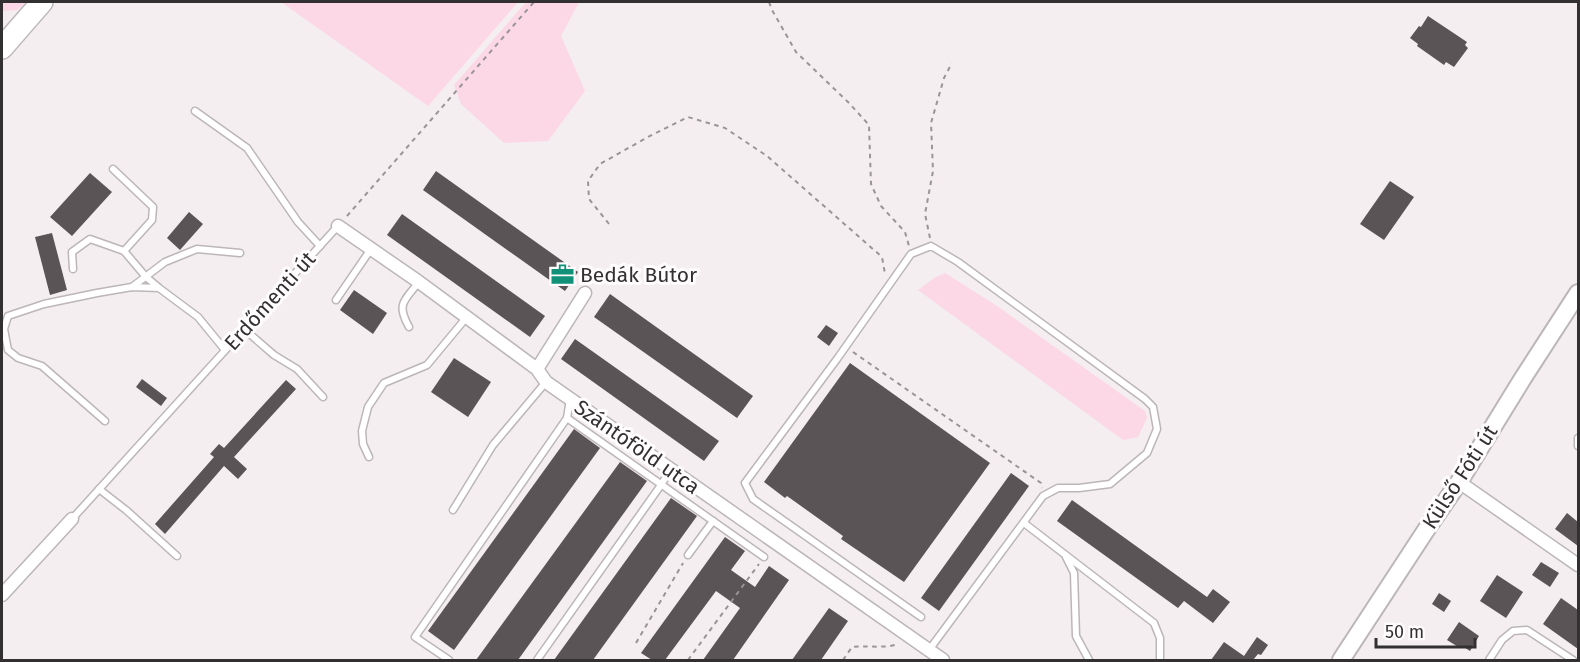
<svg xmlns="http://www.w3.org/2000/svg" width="1580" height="662" viewBox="0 0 1580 662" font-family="'Fira Sans',sans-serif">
  <rect width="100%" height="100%" fill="#f4eef0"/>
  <g fill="#fcd7e5">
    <path d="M2 2H26L17 10 2 11Z"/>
    <path d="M281 2H518L428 106Z"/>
    <path d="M526 2H579L561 36 585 91 548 141 504 143 461 104 454 85Z"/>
    <path d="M945 273 997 306 1145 411 1147 418 1138 437 1123 440 918 290 934 278Z"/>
  </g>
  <g fill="#5a5456">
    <path d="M1428 16 1467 42 1465 45 1468 48 1454 67 1446 62 1444 65 1417 46 1418 44 1410 38 1419 26 1421 27Z"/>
    <path d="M436 171 578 272 565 291 423 190Z"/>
    <path d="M90 173 112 192 72 236 50 217Z"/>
    <path d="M1390 181 1414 197 1384 240 1360 224Z"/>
    <path d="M189 212 203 224 180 250 167 238Z"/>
    <path d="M402 214 545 316 530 337 387 235Z"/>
    <path d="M52 233 67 290 50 295 35 237Z"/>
    <path d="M354 290 387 313 373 334 340 310Z"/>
    <path d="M610 294 753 396 737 418 594 317Z"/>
    <path d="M826 325 838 333 829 346 817 337Z"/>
    <path d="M575 339 719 441 704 461 561 359Z"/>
    <path d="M454 358 491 382 468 417 431 392Z"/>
    <path d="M850 363 990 463 904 582 841 539 843 536 787 496 785 498 764 482Z"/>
    <path d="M142 379 167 398 161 406 136 387Z"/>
    <path d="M286 380 296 389 234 457 247 469 238 479 224 466 165 534 155 524 214 457 210 454 219 444 224 448Z"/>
    <path d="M574 429 600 448 454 650 428 631Z"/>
    <path d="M620 462 647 481 518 660H476Z"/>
    <path d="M1011 473 1029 486 939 611 921 598Z"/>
    <path d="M671 498 697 516 593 660H554Z"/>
    <path d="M1072 500 1207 597 1213 589 1230 602 1213 623 1184 601 1178 608 1057 521Z"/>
    <path d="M1567 513 1578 522V546L1555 529Z"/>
    <path d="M725 537 745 551 731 570 755 587 769 566 789 580 733 660H703L740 608 716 591 665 660H652L641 653Z"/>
    <path d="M1541 562 1559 573 1550 587 1532 575Z"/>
    <path d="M1497 575 1523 592 1506 618 1480 601Z"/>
    <path d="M1439 593 1451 601 1444 612 1432 604Z"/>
    <path d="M1561 598 1578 610V649L1543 624Z"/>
    <path d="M829 608 848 621 821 660H792Z"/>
    <path d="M1459 622 1479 636 1470 651 1462 646 1460 648 1447 640Z"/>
    <path d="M1257 637 1268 645 1261 655 1258 654 1253 660H1211L1224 642 1244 656Z"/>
  </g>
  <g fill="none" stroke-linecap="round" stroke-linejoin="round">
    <defs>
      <g id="service">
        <path d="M195 111 247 148 298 222 320 246"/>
        <path d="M113 169 153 207 152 220 124 251"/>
        <path d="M73 269 72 252 90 239 124 251 146 277 158 287"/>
        <path d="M132 287 165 262 197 249 240 253"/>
        <path d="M336 300 371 249"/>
        <path d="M409 327C396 304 404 301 419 282"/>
        <path d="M244 329 274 355 297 369 323 397"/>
        <path d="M567 418 764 557"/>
        <path d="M105 421 42 366 18 358 8 350 4 329 8 316 44 304 97 293 132 287 159 288 198 317 225 350"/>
        <path d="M1578 438V446"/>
        <path d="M369 457 363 444 362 431 368 407 384 383 427 365 466 318"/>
        <path d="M99 489 126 510 177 556"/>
        <path d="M453 510 493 445 546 382"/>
        <path d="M72 519 338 226"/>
        <path d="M1024 523 1154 623 1160 638V660"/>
        <path d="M688 555 713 521"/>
        <path d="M1066 557 1074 573 1076 636 1089 660"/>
        <path d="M921 617 753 499 745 483 837 359 911 254 931 246 958 262 1145 399 1153 407 1157 429 1147 453 1110 484 1079 488H1058L1043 496 929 650"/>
        <path d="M449 660 415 637 567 418 570 399"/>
        <path d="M537 660 661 485 670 470"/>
        <path d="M1489 660 1502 640 1513 631 1527 630 1573 660"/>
      </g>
      <g id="minor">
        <path d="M338 226 419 282 537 369 546 382 943 660"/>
        <path d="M537 369 585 293"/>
        <path d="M1459 482 1578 565"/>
        <path d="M2 595 72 519"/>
      </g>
      <path id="secondary" d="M1341 660 1428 527 1459 482 1523 378 1578 293"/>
      <path id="motorway" d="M2 48 42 2"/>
    </defs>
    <use href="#service" stroke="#bcb6b8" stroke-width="9"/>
    <use href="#minor" stroke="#bcb6b8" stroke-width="15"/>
    <use href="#secondary" stroke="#bcb6b8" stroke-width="20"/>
    <use href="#motorway" stroke="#bcb6b8" stroke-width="24"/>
    <g stroke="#999596" stroke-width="2" stroke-dasharray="4.5 4.5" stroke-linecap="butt">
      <path d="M769 2 772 10 796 52 849 103 869 125 871 184 881 206 905 232 909 246"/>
      <path d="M347 216 534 2"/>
      <path d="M609 224 589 199 588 181 600 164 648 137 688 117 725 128 767 156 882 257 885 274"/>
      <path d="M930 238 925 214 933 171 931 123 944 78 952 63"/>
      <path d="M853 352 1041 483 1042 488"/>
      <path d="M636 643 683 563"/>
      <path d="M688 660 759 564"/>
      <path d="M843 660 852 647C867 645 884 649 898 644"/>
    </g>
    <use href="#service" stroke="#fff" stroke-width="6"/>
    <use href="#minor" stroke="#fff" stroke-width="12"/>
    <use href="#secondary" stroke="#fff" stroke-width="16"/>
    <use href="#motorway" stroke="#fff" stroke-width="21"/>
  </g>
  <defs>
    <symbol id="office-bare" viewBox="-9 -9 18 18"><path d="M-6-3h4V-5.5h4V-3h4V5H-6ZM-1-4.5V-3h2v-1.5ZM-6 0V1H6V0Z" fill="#109178" stroke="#fffcfd" stroke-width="2.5" paint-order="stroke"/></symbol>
  </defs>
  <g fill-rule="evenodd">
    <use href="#office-bare" x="546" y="258" width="33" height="33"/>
  </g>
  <g text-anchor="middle" stroke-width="6" stroke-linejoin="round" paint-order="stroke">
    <g font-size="21" fill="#333031" stroke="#fffcfd" text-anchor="start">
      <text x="580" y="282">Bedák Bútor</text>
    </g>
    <g font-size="21" fill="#333031" stroke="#fffcfd">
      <text transform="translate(270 301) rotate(-48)" y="7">Erdőmenti út</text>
      <text transform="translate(637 447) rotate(35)" y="7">Szántóföld utca</text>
      <text transform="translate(1460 477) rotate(-57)" y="7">Külső Fóti út</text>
    </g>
  </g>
  <rect width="1580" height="662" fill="none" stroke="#333031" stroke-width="6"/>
  <path d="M1376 638v9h99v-9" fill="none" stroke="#333031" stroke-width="3"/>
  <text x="1385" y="638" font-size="18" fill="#333031" stroke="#fffcfd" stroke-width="4.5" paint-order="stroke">50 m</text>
</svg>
